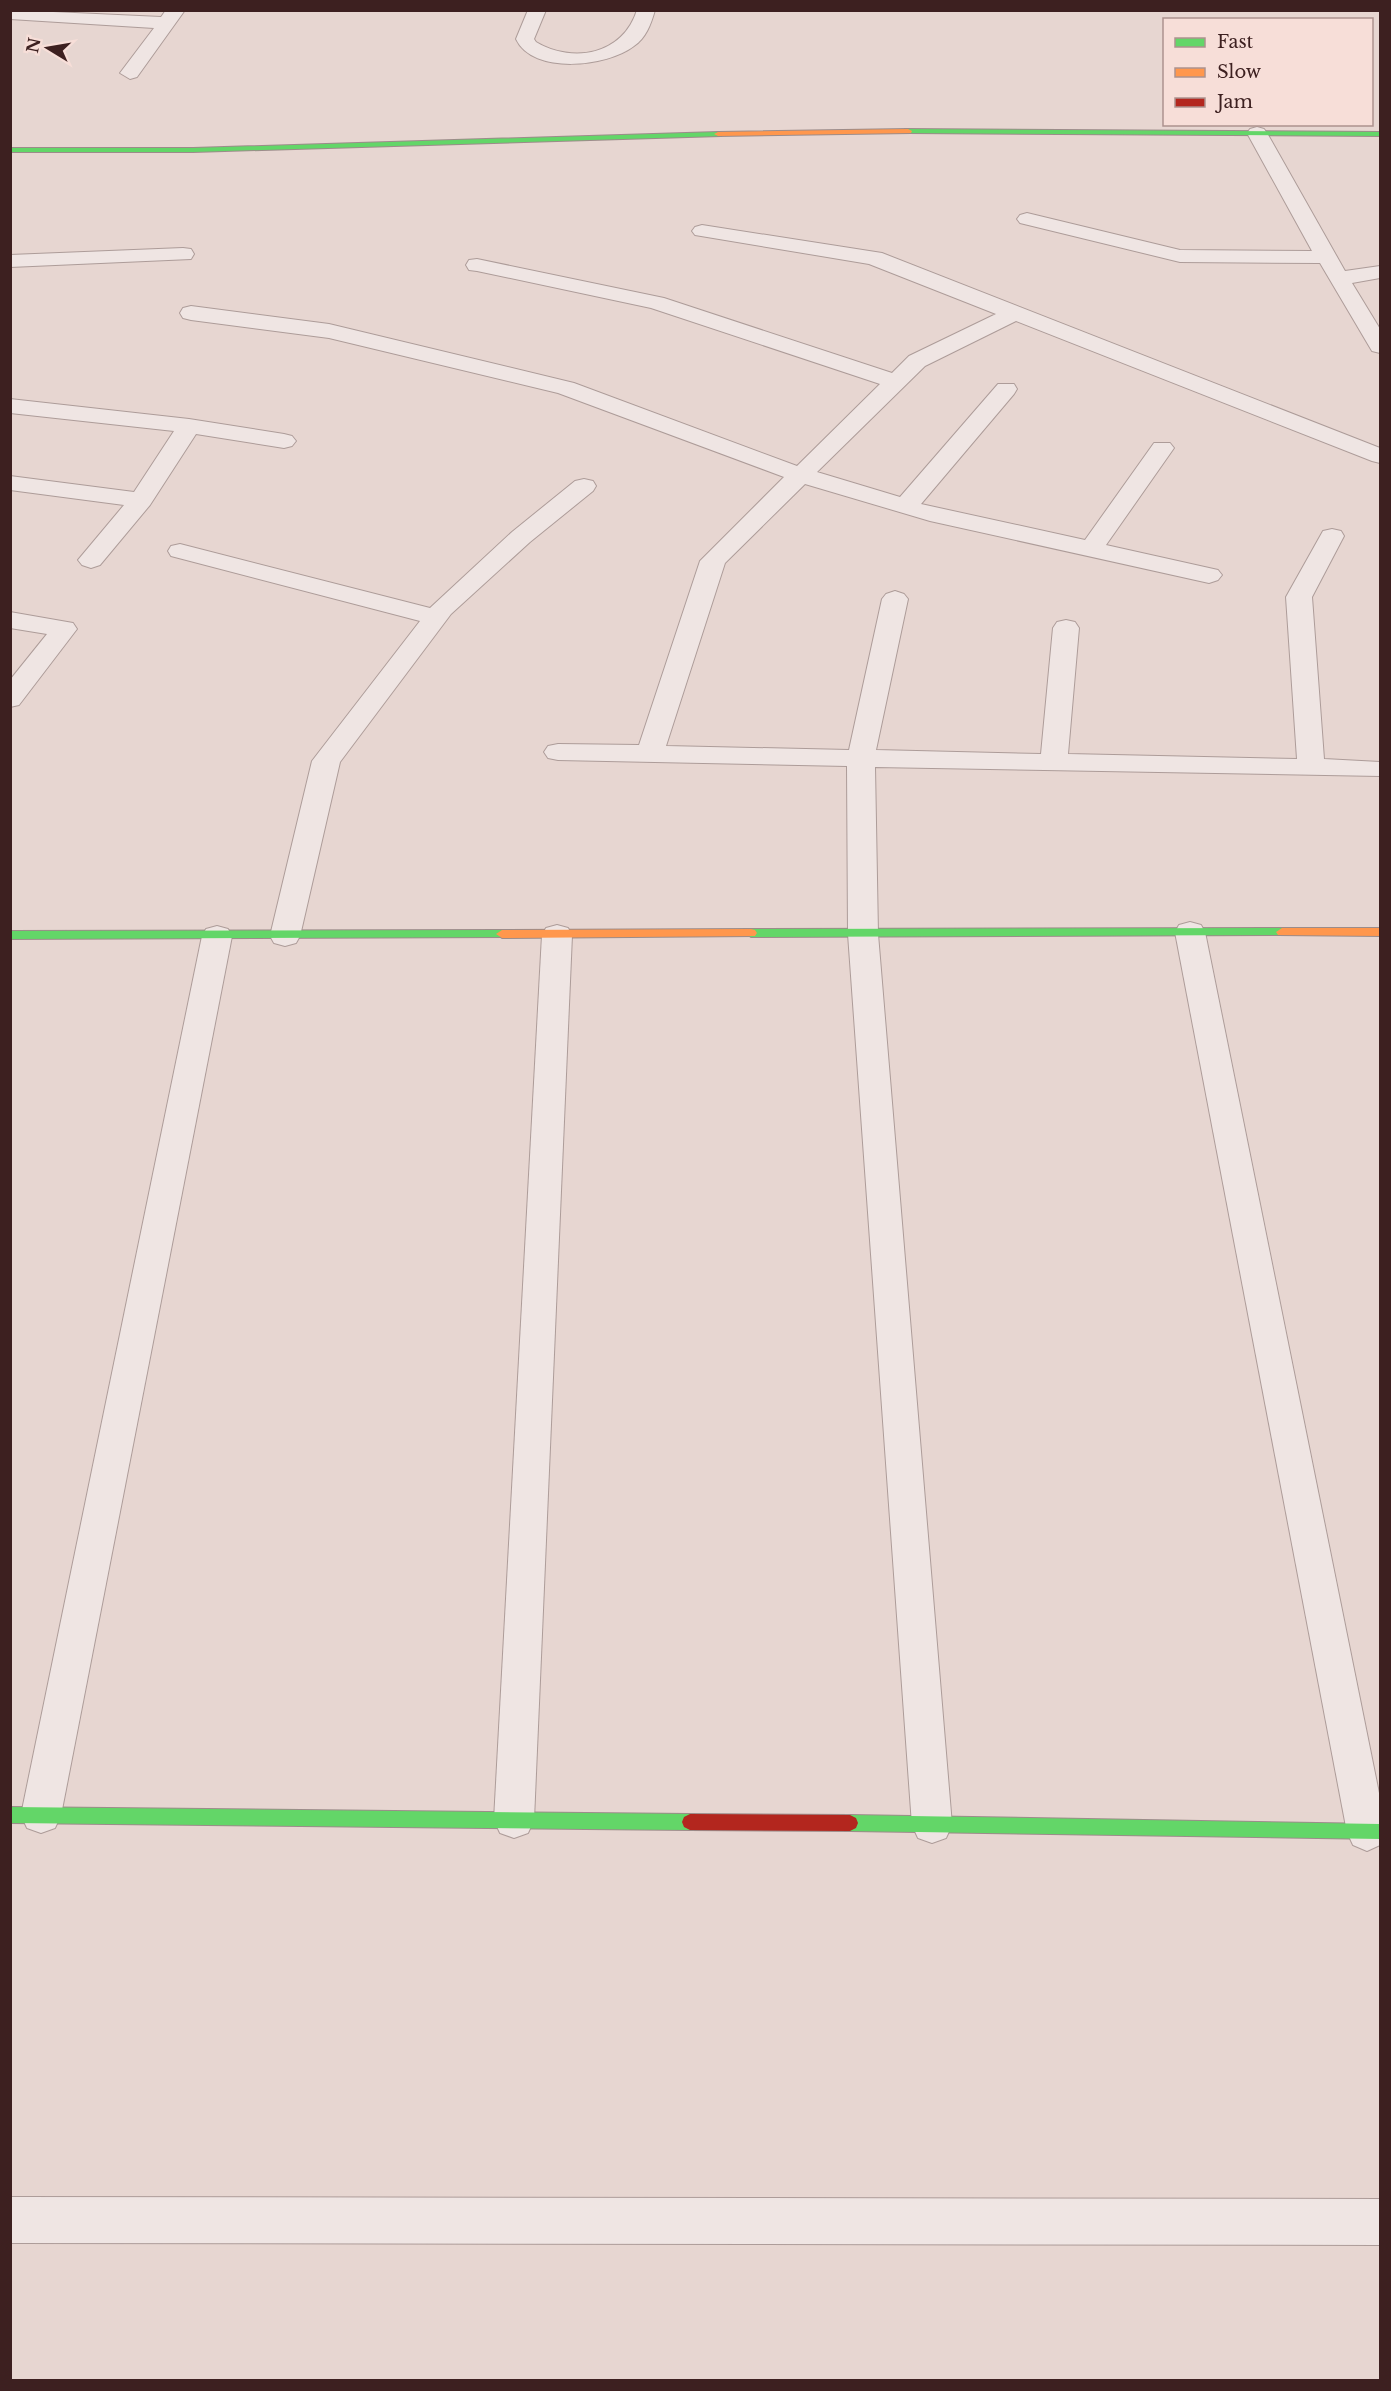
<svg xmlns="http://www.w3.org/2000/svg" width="1391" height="2391" viewBox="0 0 1391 2391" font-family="'Libre Baskerville',serif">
  <rect width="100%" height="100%" fill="#e7d6d1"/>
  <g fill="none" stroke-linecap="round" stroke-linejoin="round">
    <defs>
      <g id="street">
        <path d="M10 10 161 17 166 10H185L137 77 130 79 120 73 154 28 10 19Z"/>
        <path d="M528 10H546L534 39 536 42C573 64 623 55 637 10H655C651 24 646 38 634 46 607 67 533 75 516 39Z"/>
        <path d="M1257 127 1264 129 1267 133 1345 271 1380 266V278L1352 283 1380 329V353L1372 351 1369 346 1320 263 1180 262 1020 223 1017 219 1020 215 1027 213 1180 250 1312 251 1247 133 1250 129Z"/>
        <path d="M702 225 882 253 1380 448V463L1372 461 1016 321 925 366 817 472 900 497 998 384H1014L1017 389 1014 394 921 504 1085 540 1154 443H1170L1174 448 1106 545 1218 570 1222 575 1218 580 1209 583 930 521 805 484 725 563 666 746 849 750 882 599 886 594 895 591 904 594 908 599 876 750 1041 754 1053 628 1057 622 1066 620 1075 622 1079 628 1068 754 1297 759 1286 597 1323 531 1332 529 1341 531 1344 536 1312 597 1324 759 1380 762V776L875 767 878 934 952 1825 946 1838 932 1843 918 1838 912 1825 848 934 847 766 558 760 548 758 544 752 548 746 558 744 639 745 700 561 784 477 558 393 329 338 191 320 183 318 180 313 183 308 191 306 329 324 574 383 797 466 880 384 651 308 477 271 469 270 466 265 469 260 477 259 664 298 892 373 909 356 996 314 869 264 695 235 692 231 695 227Z"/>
        <path d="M183 248 191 249 194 254 191 259 10 267V255Z"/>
        <path d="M10 399 189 419 284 434 292 436 296 441 292 446 284 448 196 434 150 505 100 565 91 568 82 565 78 560 124 505 10 490V476L134 492 174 431 10 413Z"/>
        <path d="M584 479 593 481 596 486 593 491 530 542 451 614 340 762 300 936 296 943 285 946 274 943 270 936 312 761 420 621 171 556 168 551 171 546 180 544 430 608 512 532 575 481Z"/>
        <path d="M10 612 73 623 77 629 19 705 10 707V680L47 634 10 628Z"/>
        <path d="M1190 922 1201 925 1205 932 1380 1798V1845L1367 1851 1353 1845 1347 1832 1175 932 1179 925Z"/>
        <path d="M557 925 568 928 572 935 534 1820 528 1833 514 1838 500 1833 494 1820 542 935 546 928Z"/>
        <path d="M217 926 228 929 232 936 61 1815 55 1828 41 1833 27 1828 21 1815 202 936 206 929Z"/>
        <path d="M10 2197 1380 2199V2245L10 2243Z"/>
      </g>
      <g id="fast">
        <path d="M905 129 1380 132V136L908 133 904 131Z"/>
        <path d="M718 132 722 134 721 136 193 152H10V148H193Z"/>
        <path d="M1282 928 1288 932 1286 935 751 937 745 933 751 929Z"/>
        <path d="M502 930 506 931 508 934 506 937 10 939V931Z"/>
        <path d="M10 1807 690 1814 696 1817 698 1822 696 1827 690 1830 10 1823Z"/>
        <path d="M850 1815 1380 1824V1839L850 1831 844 1828 842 1823 844 1818Z"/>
      </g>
      <g id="slow">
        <path d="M908 129 912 131 911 133 718 136 714 134 718 132Z"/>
        <path d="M1282 928H1380V936L1278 935 1276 932Z"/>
        <path d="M751 929 755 930 757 933 755 936 502 938 496 934 502 930Z"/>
      </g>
      <path id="jam" d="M690 1814 850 1815 856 1818 858 1823 856 1828 850 1831 690 1830 684 1827 682 1822 684 1817Z"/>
    </defs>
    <use href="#street" stroke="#ad9c99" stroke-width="2"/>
    <use href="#fast" stroke="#9c8c8a" stroke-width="2"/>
    <use href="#slow" stroke="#9c8c8a" stroke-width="2"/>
    <use href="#jam" stroke="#9c8c8a" stroke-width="2"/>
    <use href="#street" fill="#efe5e3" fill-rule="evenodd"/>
    <use href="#fast" fill="#63d668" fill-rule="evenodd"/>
    <use href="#slow" fill="#ff974d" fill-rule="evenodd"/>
    <use href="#jam" fill="#b3261e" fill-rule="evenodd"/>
  </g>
  <rect width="1391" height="2391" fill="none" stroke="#3d2020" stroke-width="24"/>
  <rect x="1163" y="18" width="210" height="108" fill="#f7ded8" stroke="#ad928e" stroke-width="1.5"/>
  <rect x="1175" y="38" width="30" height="9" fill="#63d668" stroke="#ad928e" stroke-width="1.5"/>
  <text x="1217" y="48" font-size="18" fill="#3d2020">Fast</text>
  <rect x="1175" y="68" width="30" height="9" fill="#ff974d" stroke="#ad928e" stroke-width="1.5"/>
  <text x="1217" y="78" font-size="18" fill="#3d2020">Slow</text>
  <rect x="1175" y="98" width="30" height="9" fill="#b3261e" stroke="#ad928e" stroke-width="1.5"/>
  <text x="1217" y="108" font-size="18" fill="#3d2020">Jam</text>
  <g transform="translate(48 48) rotate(281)" stroke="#f7ded8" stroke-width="4.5" paint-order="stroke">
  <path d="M0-4.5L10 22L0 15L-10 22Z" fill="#3d2020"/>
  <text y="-9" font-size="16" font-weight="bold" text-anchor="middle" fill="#3d2020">N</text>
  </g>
</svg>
